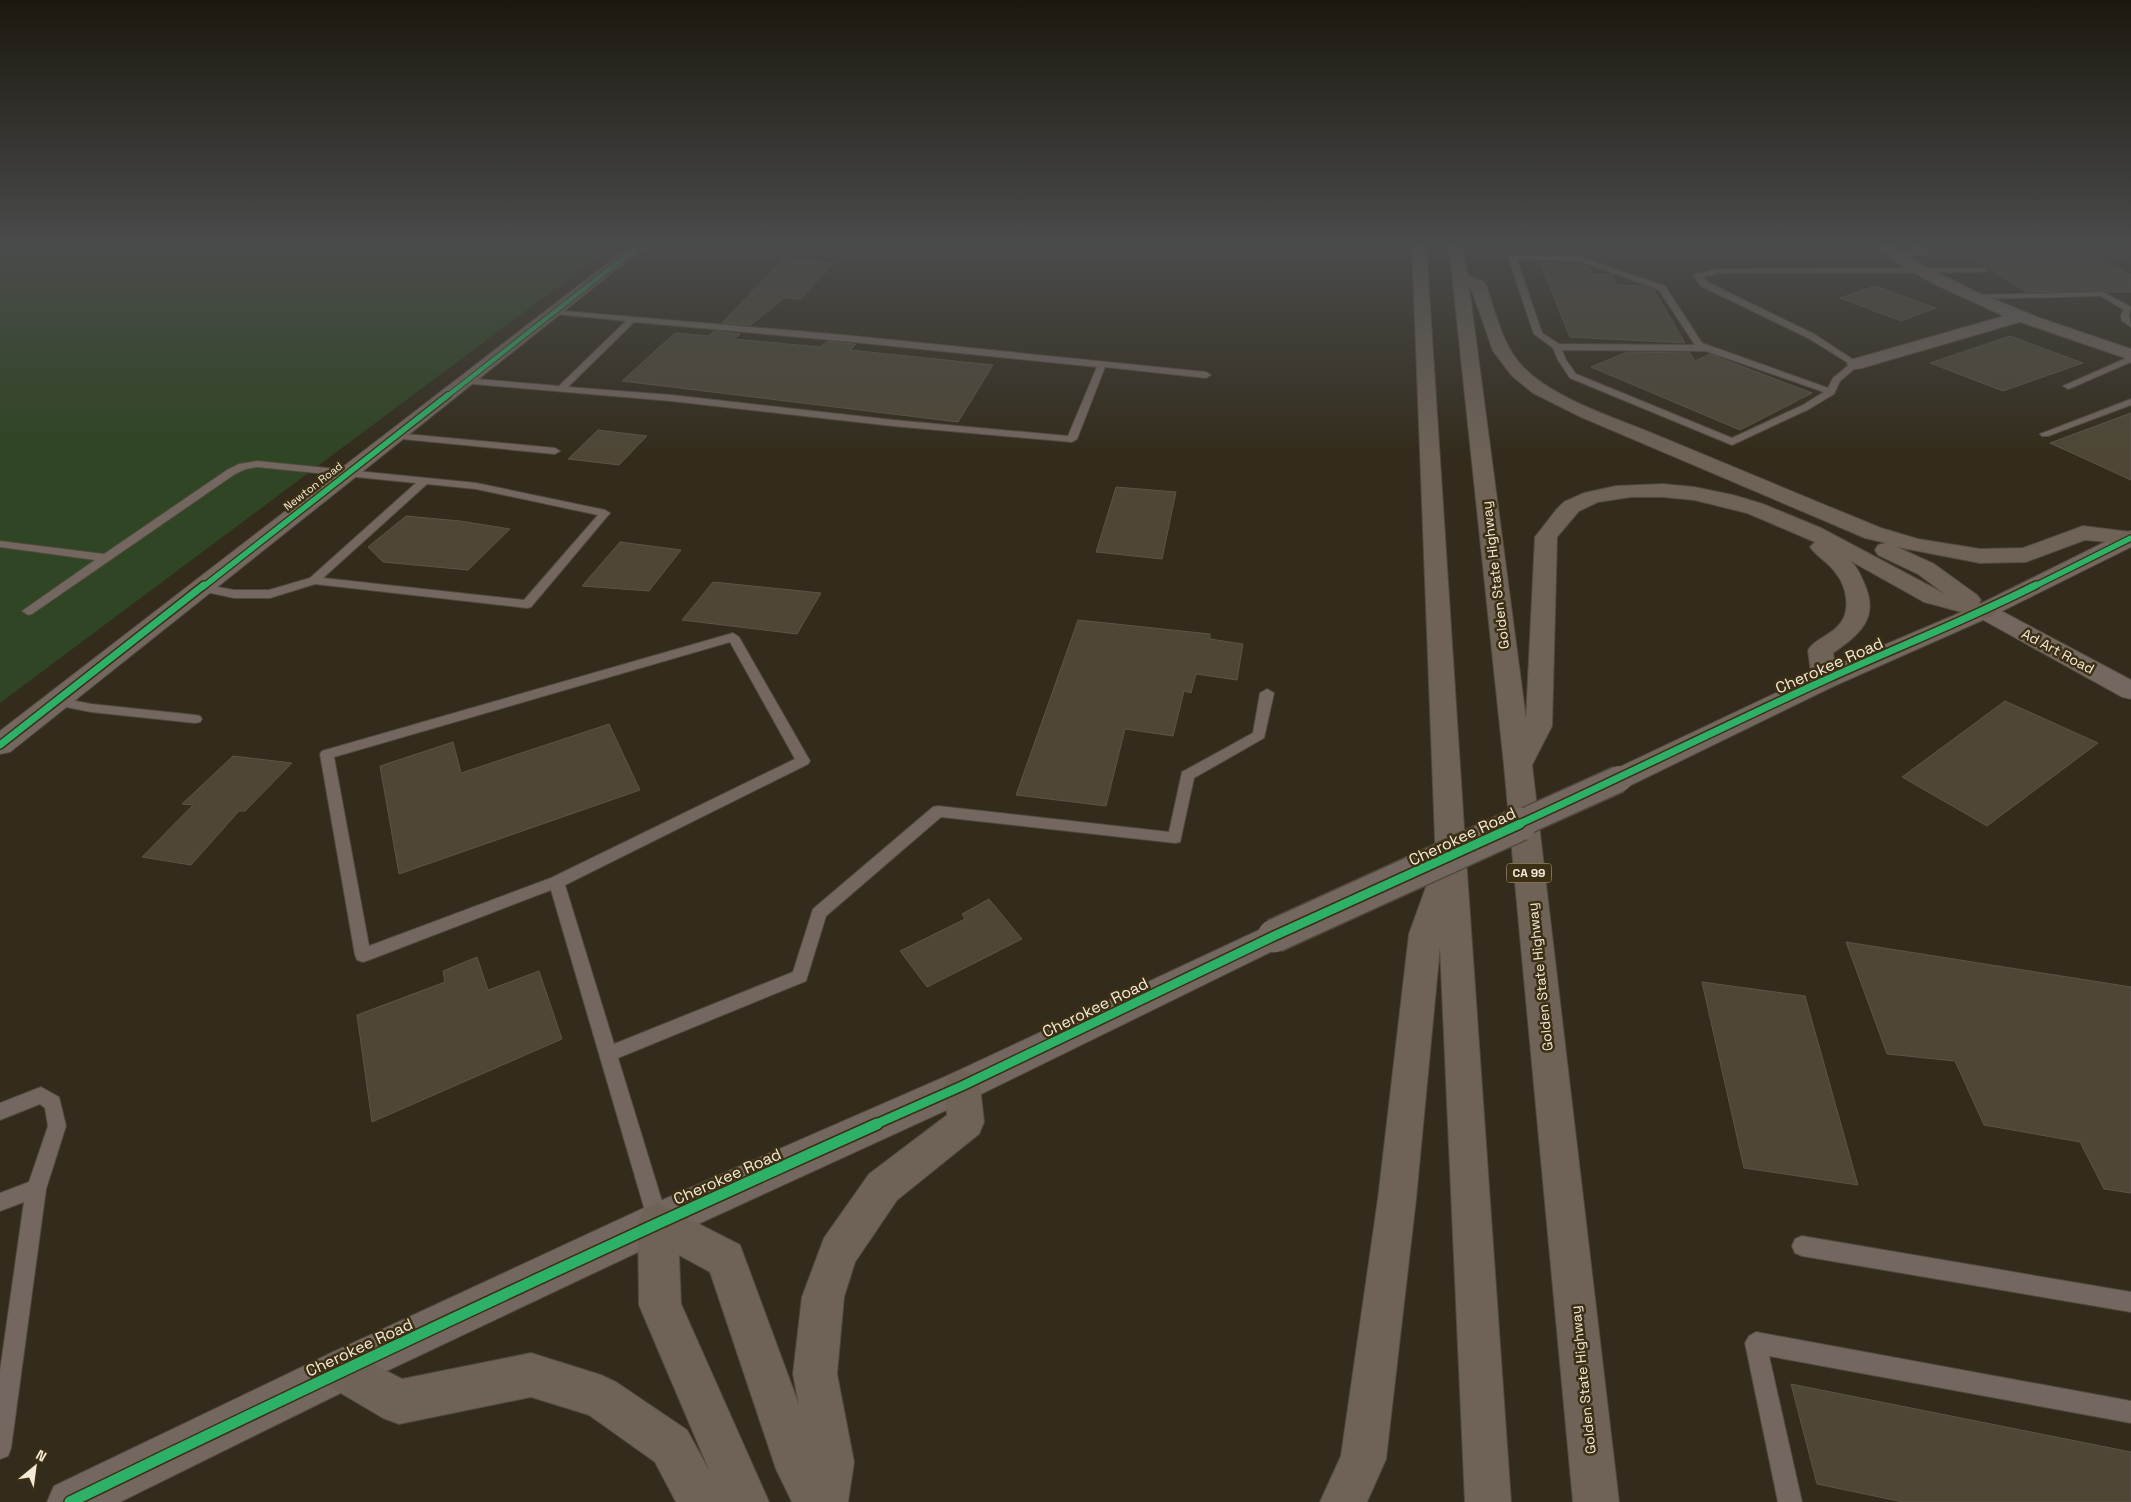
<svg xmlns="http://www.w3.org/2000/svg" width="2131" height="1502" viewBox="0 0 2131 1502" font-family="'Space Grotesk',sans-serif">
  <rect width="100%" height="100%" fill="#332c1c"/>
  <path fill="#2f4523" d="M0 245H614L0 703Z"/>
  <g fill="#4e4736" stroke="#5b5549">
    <path d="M1950 245H2074L2131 275V292H2107L2103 290 2027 292Z"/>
    <path d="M783 259 833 263 801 299 784 298 751 325 722 323Z"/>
    <path d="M1540 263 1587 266 1593 274 1612 275 1617 285 1643 286 1654 290 1685 343 1570 337Z"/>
    <path d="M1875 286 1936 308 1901 321 1840 298Z"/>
    <path d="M714 331 740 334 734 339 820 347 827 341 843 343 856 344 850 350 993 365 958 422 622 381 675 333 709 336Z"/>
    <path d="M2010 336 2083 363 2003 391 1930 363Z"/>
    <path d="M1627 352 1690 353 1695 361 1710 354 1812 393 1740 430 1591 367Z"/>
    <path d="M2131 413V480L2050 443Z"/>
    <path d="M598 430 647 436 619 465 568 459Z"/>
    <path d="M1116 487 1176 492 1162 559 1096 552Z"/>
    <path d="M406 516 460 521 510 529 468 570 383 562 368 547Z"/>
    <path d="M620 542 681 550 649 591 582 586Z"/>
    <path d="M713 582 821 593 797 634 682 620Z"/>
    <path d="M1078 620 1210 634V639L1243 644 1237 680 1196 674 1191 693 1184 691 1173 736 1125 729 1106 806 1016 795Z"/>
    <path d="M2005 701 2098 743 1987 826 1902 777Z"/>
    <path d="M609 724 640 790 399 874 380 766 453 742 461 773Z"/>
    <path d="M233 756 292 763 245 811H239L191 865 142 857 193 805 182 804Z"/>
    <path d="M989 899 1022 939 927 987 900 951 965 919 962 914Z"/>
    <path d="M1846 942 2131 987V1193L2104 1189 2080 1142 1984 1125 1955 1061 1887 1054Z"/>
    <path d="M477 957 488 990 539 971 562 1039 372 1122 357 1015 445 982 443 971Z"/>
    <path d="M1702 982 1805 996 1858 1185 1744 1168Z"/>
    <path d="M1791 1384 2131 1452V1502H1903L1817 1484Z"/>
  </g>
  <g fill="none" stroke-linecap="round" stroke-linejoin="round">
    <defs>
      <g id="service">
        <path d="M1912 245H1920L1929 253 1925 255H1892L1888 253 1892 251H1918Z"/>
        <path d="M1509 255 1581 257 1665 286 1702 343 1828 388 1833 378 1850 364 1808 338 1701 286 1694 276 1695 274 1719 269 1983 268 1987 270 1983 272 1719 273 1703 277 1707 282 1814 334 1860 364 1840 381 1834 394 1809 409 1732 445 1570 378 1558 360 1553 348 1534 334 1508 257ZM1517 259 1580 261 1659 290 1695 345 1559 344 1542 333ZM1562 350 1706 351 1824 392 1803 405 1732 438 1576 374 1566 360Z"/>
        <path d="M2103 292 2131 307 2129 315 2131 327 2122 321 2121 315 2124 310 2101 296 1975 299 1971 297 1975 295Z"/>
        <path d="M552 310 843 335 1206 372 1211 375 1206 378 1105 367 1077 439 1072 442 893 426 671 401 462 383 460 381 465 378 559 386 626 321 555 314H552ZM634 322 843 341 1097 367 1068 436 893 420 671 395 568 387Z"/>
        <path d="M2131 356V362L2071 388 2068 389 2063 386Z"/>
        <path d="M2131 399V405L2048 436H2042L2040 434Z"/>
        <path d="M395 433 555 448 560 451 555 454 392 438V434Z"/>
        <path d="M257 461 476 483 605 510 610 513 531 607 527 608 315 584 270 598H234L197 590 195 588 201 584 234 590H269L310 578 416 483 257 467 246 469 235 474 32 614 28 615 22 611 95 560 0 547V541L104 554 227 470 239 464ZM427 484 476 489 598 515 524 600 323 578Z"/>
        <path d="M733 633 739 637 810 761 808 764 565 885 614 1044 793 972 813 909 933 807 938 806 1169 832 1182 772 1253 733 1260 693 1267 689 1274 693 1264 738 1194 778 1180 842 1175 843 941 817 826 916 806 981 618 1058 668 1221 665 1228 658 1231 651 1228 648 1221 551 890 369 960 363 962 357 960 355 955 320 754 322 751ZM730 642 795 759 551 878 369 946 334 757Z"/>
        <path d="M56 697 91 704 195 715 200 716 202 719 200 722 195 723 91 712 51 704 49 701Z"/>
        <path d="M41 1087 59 1097 66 1126 46 1189 11 1448 8 1456 0 1459V1371L24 1202 0 1211V1193L29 1182 48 1126 45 1108 40 1104 0 1120V1103Z"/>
        <path d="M1802 1236 2131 1292V1312L1802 1256 1795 1253 1792 1246 1795 1239Z"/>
        <path d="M1756 1332 2131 1401V1423L1769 1356 1802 1502H1778L1745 1343 1749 1336Z"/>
      </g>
      <g id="minor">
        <path d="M1874 245H1891L1915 261 1976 292 2040 318 2131 349V360L2020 322 1862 368 1856 369 1850 368 1847 364 1850 360 2004 316 1934 284 1904 267Z"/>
        <path d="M1984 604 1992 606 2131 680V699L2122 697 1976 616 1972 611 1976 606Z"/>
      </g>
      <g id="tertiary">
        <path d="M631 245H647L10 752 0 754V731Z"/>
        <path d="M2131 531V547L1992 616 1834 686 1629 786 1619 789 1609 786 1605 779 1609 772 1816 674 1976 606 2123 533Z"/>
        <path d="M1274 923 1285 927 1290 936 1285 945 975 1097 672 1236 357 1385 120 1502H47L54 1486 327 1355 644 1208 949 1075Z"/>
      </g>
      <g id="motorway">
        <path d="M1412 245H1426L1466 858 1511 1502H1465L1440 947 1416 1199 1386 1459 1367 1502H1320L1341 1456 1378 1199 1409 934 1431 873 1436 864Z"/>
        <path d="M1449 245H1463L1467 275 1484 282 1486 285C1496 313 1502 345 1523 367 1554 399 1613 417 1654 434 1729 465 1805 497 1881 528L1918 539 1980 549 2023 548 2083 526 2131 532V544L2085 540 2026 562 1980 563 1897 547 1934 564 1977 595 1981 600 1979 603 1992 606 1996 611 1992 616 1984 618 1924 602 1849 560C1857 566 1860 574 1864 583 1880 618 1860 634 1833 653L1838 680 1834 686 1825 688 1816 686 1812 680 1808 650C1815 639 1829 636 1838 626 1852 612 1847 586 1835 572 1828 562 1817 557 1810 547L1815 542 1747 513 1694 500 1663 497H1631L1598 502 1579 511 1557 537 1552 726 1532 765 1619 1502H1573L1504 765ZM1469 287 1471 288 1493 351 1512 376 1533 393 1581 417 1865 538 1886 543 1878 545 1875 550 1878 555 1918 574 1945 594 1821 528 1763 504 1733 495 1694 487 1663 484 1616 486 1584 493 1564 502 1556 510 1535 537 1526 719Z"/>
        <path d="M962 1070 975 1075 980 1086 984 1122 979 1134 897 1200 855 1262 844 1297 837 1374 854 1462 848 1502H792L776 1469 710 1272 679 1255 681 1304 769 1502H676L655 1462 589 1415 531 1397 399 1424 383 1418 327 1385 320 1370 327 1355 342 1348 402 1379 531 1353 601 1375 616 1382 687 1430 710 1472 639 1305 638 1222 644 1208 658 1203 740 1245 799 1405 793 1374 802 1297 824 1238 869 1174 947 1115 944 1086 949 1075Z"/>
      </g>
    </defs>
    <use href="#service" stroke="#504a3c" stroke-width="2"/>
    <use href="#minor" stroke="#504a3c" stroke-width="2"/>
    <use href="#tertiary" stroke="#504a3c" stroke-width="2"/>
    <use href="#motorway" stroke="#504a3c" stroke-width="2"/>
    <use href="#service" fill="#746760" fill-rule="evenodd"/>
    <use href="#minor" fill="#746760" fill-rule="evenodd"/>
    <use href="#tertiary" fill="#746760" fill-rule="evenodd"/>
    <use href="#motorway" fill="#6f6358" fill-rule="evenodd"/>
    <defs>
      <path id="tertiary-bridge-far1" d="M1517 825 1619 779"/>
      <path id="tertiary-bridge" d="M1274 936 1520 824"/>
    </defs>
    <use href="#tertiary-bridge-far1" stroke="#504a3c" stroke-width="29" stroke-linecap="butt"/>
    <use href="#tertiary-bridge" stroke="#504a3c" stroke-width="36" stroke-linecap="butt"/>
    <use href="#tertiary-bridge-far1" stroke="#746760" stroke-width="26"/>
    <use href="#tertiary-bridge" stroke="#746760" stroke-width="33"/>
    <defs>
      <path id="cycleway-far4" d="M446 397 640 245"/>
      <g id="cycleway-far3">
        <path d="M203 587 448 395"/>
        <path d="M2033 587 2131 538"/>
      </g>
      <g id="cycleway-far2">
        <path d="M0 745 204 585"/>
        <path d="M1517 825C1620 778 1722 727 1825 680 1895 648 1967 620 2036 585"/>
      </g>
      <path id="cycleway-far1" d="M874 1125 962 1086 1274 936 1520 824"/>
      <path id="cycleway" d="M70 1502C337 1372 605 1246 877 1124"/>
    </defs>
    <use href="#cycleway-far4" stroke="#3c2f13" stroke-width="6"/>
    <use href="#cycleway-far3" stroke="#3c2f13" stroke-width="8"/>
    <use href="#cycleway-far2" stroke="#3c2f13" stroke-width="10"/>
    <use href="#cycleway-far1" stroke="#3c2f13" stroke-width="12"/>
    <use href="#cycleway" stroke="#3c2f13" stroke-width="14"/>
    <use href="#cycleway-far4" stroke="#2db169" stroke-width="4.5"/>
    <use href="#cycleway-far3" stroke="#2db169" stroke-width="5.5"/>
    <use href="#cycleway-far2" stroke="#2db169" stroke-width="7"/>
    <use href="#cycleway-far1" stroke="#2db169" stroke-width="9"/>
    <use href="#cycleway" stroke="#2db169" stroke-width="11"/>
  </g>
  <linearGradient id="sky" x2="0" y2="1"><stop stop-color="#1c180f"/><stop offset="0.54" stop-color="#4a4b4b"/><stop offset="1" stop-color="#4a4b4b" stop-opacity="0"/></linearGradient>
  <rect width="2131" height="455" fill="url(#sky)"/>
  <g text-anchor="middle" stroke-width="5" stroke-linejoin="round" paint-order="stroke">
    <g font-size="11" fill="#f4ebdb" stroke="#3c2f13">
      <text transform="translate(313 486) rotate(-38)" y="4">Newton Road</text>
    </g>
    <rect fill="#3c2f13" stroke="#bdb39f" stroke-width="1" x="1506.5" y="863.5" width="45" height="19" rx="4"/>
    <g font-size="12" font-weight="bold" fill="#f4ebdb">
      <text x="1529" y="877">CA 99</text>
    </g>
    <g font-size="14" fill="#f4ebdb" stroke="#3c2f13">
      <text transform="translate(1495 575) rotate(-97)" y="5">Golden State Highway</text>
      <text transform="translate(2058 651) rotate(28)" y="5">Ad Art Road</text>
      <text transform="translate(1540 977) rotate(-96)" y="5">Golden State Highway</text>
      <text transform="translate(1583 1380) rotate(-96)" y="5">Golden State Highway</text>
    </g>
    <g font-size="16" fill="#f4ebdb" stroke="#3c2f13">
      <text transform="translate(1829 665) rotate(-24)" y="6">Cherokee Road</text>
      <text transform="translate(1462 836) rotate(-25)" y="6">Cherokee Road</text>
      <text transform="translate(1095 1007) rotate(-26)" y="6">Cherokee Road</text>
      <text transform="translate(727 1176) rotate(-24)" y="6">Cherokee Road</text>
      <text transform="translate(359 1347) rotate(-25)" y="6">Cherokee Road</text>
    </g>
  </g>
  <g transform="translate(35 1467) rotate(29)" stroke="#3c2f13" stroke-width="4" paint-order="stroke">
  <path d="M0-4L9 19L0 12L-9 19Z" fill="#f4ebdb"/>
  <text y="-8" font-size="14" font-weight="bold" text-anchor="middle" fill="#f4ebdb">N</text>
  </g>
</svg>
